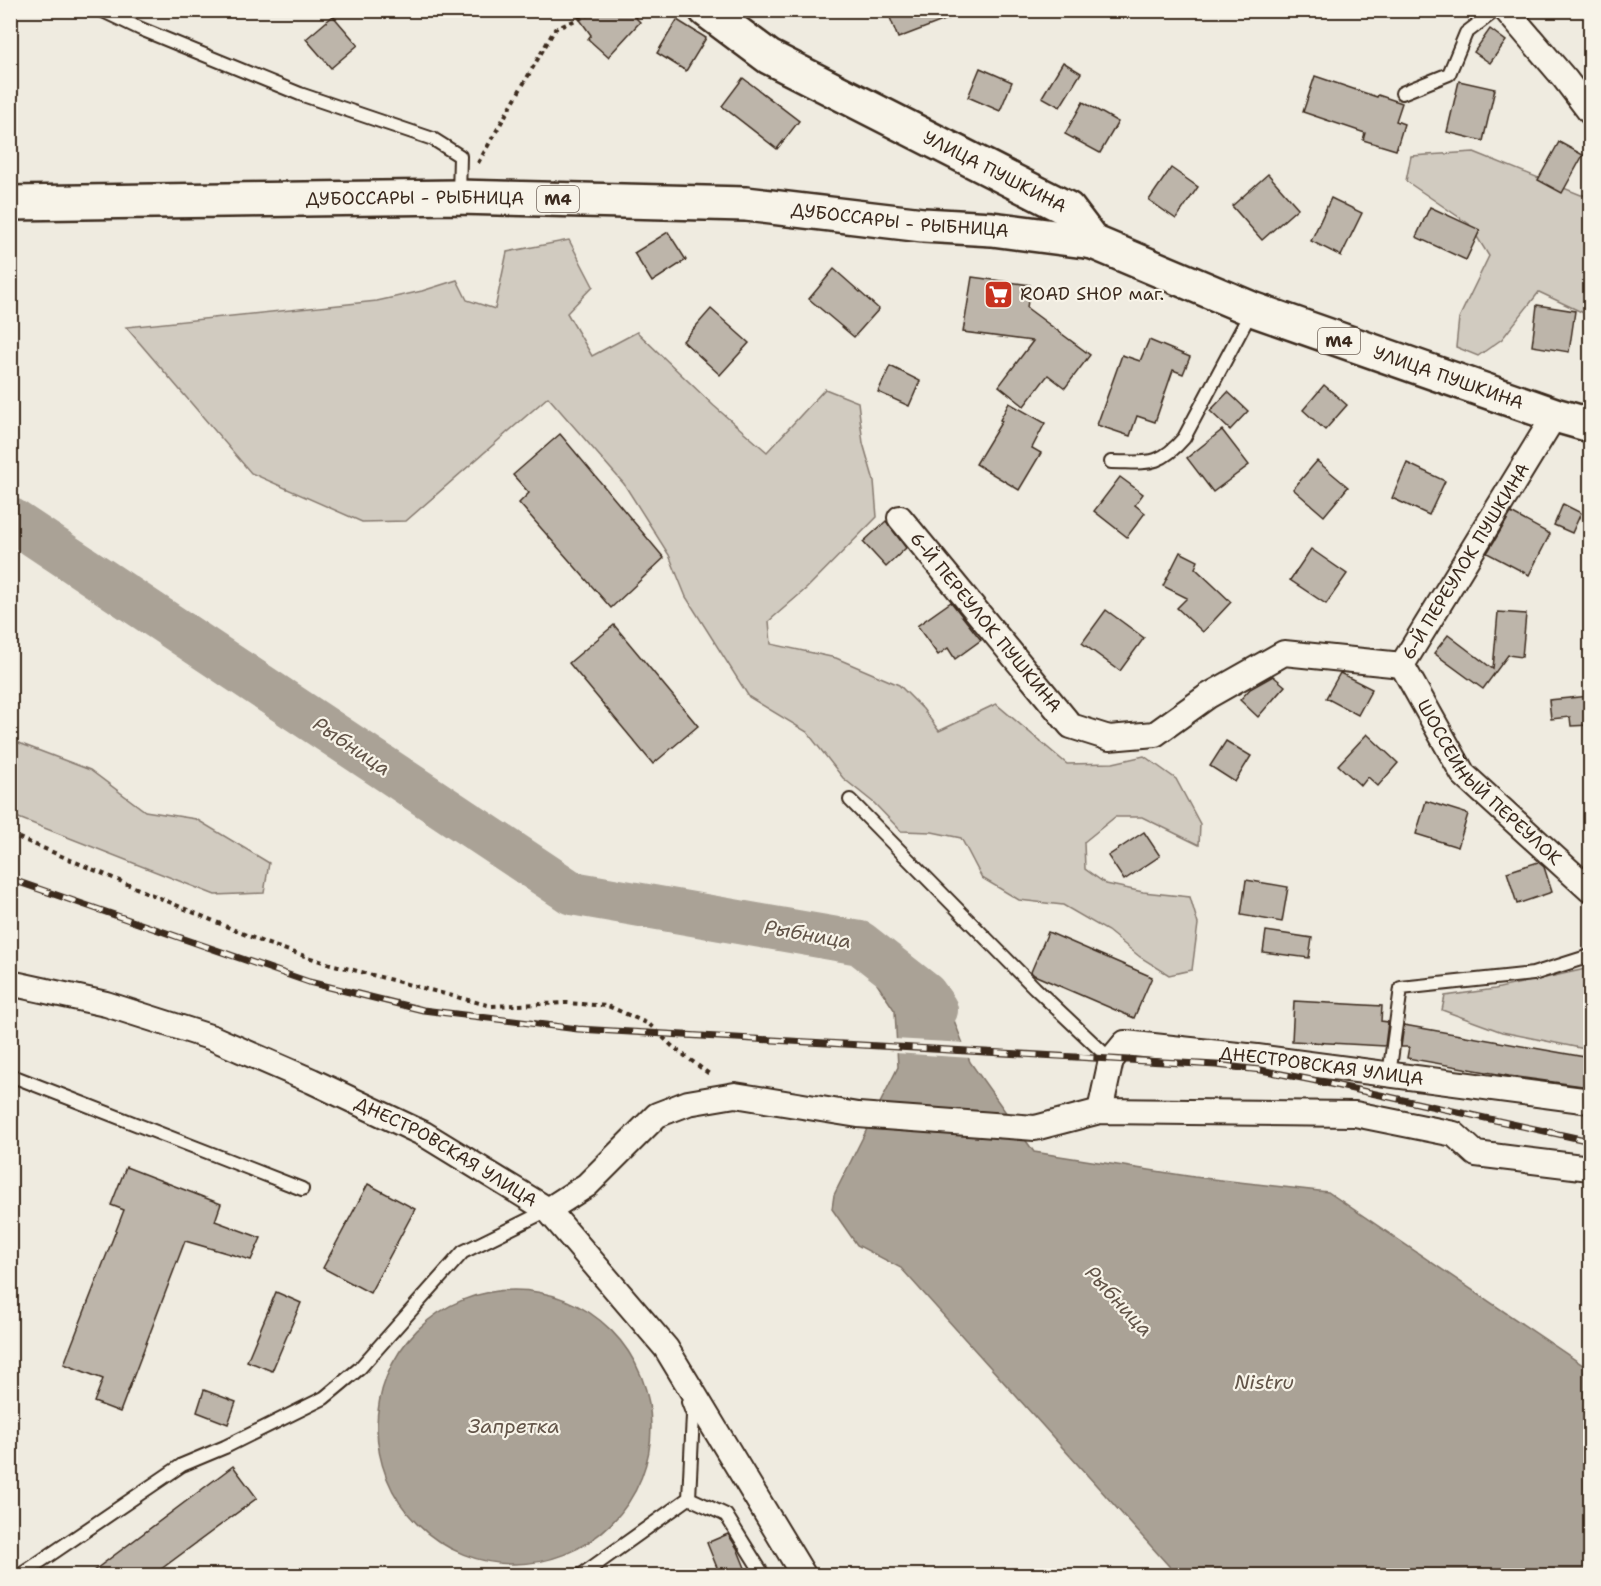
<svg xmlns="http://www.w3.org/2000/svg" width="1601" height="1586" viewBox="0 0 1601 1586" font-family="'Shantell Sans',sans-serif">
  <rect width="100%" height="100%" fill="#efebe0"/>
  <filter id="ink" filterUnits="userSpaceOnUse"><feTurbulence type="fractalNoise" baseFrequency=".0167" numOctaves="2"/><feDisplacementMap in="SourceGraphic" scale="12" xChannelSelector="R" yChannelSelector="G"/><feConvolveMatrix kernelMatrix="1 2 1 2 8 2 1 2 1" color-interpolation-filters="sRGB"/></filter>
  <g filter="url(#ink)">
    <g fill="#d1cbc0" stroke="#867a6f" stroke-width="1.5">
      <path d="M1474 152 1581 195H1590V316L1539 292 1502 339 1478 356 1456 347 1459 318 1489 256 1469 224 1406 181 1411 156Z"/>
      <path d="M569 240 593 286 567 313 592 356 637 332 714 406 767 452 825 389 858 402 863 443 874 481 877 517 807 588 769 621 771 644 836 658 899 685 923 709 939 731 996 704 1067 764 1113 763 1144 756 1176 779 1200 824 1199 845 1142 817H1115L1084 842 1085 869 1106 884 1143 892 1190 897 1198 924 1192 970 1169 975 1140 957 1108 931 1063 905 1019 900 982 878 961 838 932 832 901 831 874 803 843 778 807 732 749 697 686 597 669 555 624 484 548 397 406 521 362 522 251 473 126 327 377 301 422 291 457 280 467 300 495 309 507 252Z"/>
      <path d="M11 740 90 770 145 811 196 819 269 863 264 893 215 895 11 815Z"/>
      <path d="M1590 968V1050L1502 1032 1442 1010 1445 996 1495 989Z"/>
    </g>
    <g fill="#aaa296" stroke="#7e7266" stroke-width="1.5">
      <path d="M908 956 947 1002 970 1062 1034 1152 1194 1177 1328 1192 1590 1370V1575H1177L901 1268 857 1245 832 1209 834 1195 898 1067 895 1011 877 984Z"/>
      <circle cx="514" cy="1427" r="137"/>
    </g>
    <path fill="#efebe0" d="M894 1039 966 1043 971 1058 895 1053Z"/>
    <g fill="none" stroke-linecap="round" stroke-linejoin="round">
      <path stroke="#aaa296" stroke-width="44" d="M10 519 572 893 860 943 925 994 936 1010"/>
    </g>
    <g fill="#bdb5aa" stroke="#3b2a1e" stroke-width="1.5">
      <path d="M573 10H628L640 22 608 57 588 39 591 35Z"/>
      <path d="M902 10H966V12L898 38 889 15Z"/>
      <path d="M333 16 358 45 331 68 306 39Z"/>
      <path d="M677 20 706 38 686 71 657 53Z"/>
      <path d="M1490 29 1506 41 1490 63 1474 52Z"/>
      <path d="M1063 62 1081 73 1060 107 1042 97Z"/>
      <path d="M980 68 1012 82 1000 111 968 97Z"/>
      <path d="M1315 76 1377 97 1378 95 1402 103 1396 121 1404 124 1396 150 1363 140 1365 133 1303 112Z"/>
      <path d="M743 78 799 121 777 149 722 106Z"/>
      <path d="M1459 81 1495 89 1483 141 1447 132Z"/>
      <path d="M1083 102 1118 122 1100 153 1065 134Z"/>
      <path d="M1559 142 1583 155 1562 193 1538 180Z"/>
      <path d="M1171 168 1198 187 1176 219 1149 200Z"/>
      <path d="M1268 174 1298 208 1262 240 1232 206Z"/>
      <path d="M1331 198 1362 213 1341 256 1311 241Z"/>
      <path d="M1430 207 1480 230 1466 260 1416 237Z"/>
      <path d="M668 232 686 260 652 282 634 253Z"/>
      <path d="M834 269 879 309 854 337 809 299Z"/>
      <path d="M972 277 1030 285 1027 308 1090 355 1065 388 1048 375 1024 406 999 386 1033 341 963 332Z"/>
      <path d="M1537 305 1575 311 1569 352 1532 346Z"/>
      <path d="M711 309 749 343 720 375 683 341Z"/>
      <path d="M1149 340 1190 357 1183 374 1173 370 1155 422 1137 416 1130 436 1097 425 1122 355 1140 361Z"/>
      <path d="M890 366 920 381 909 406 878 392Z"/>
      <path d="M1324 385 1347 405 1325 430 1303 410Z"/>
      <path d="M1228 392 1248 411 1230 430 1210 411Z"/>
      <path d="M1009 403 1045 423 1032 448 1041 453 1019 490 976 464 1002 421 1000 420Z"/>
      <path d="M1222 430 1249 465 1213 492 1187 458Z"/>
      <path d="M560 434 664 558 611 608 519 503 529 493 513 475Z"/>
      <path d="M1317 461 1348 487 1324 516 1293 489Z"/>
      <path d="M1407 463 1445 481 1429 515 1392 498Z"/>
      <path d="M1120 477 1143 494 1135 505 1145 513 1127 537 1094 511Z"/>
      <path d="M1563 504 1581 513 1572 533 1554 525Z"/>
      <path d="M1511 513 1550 534 1529 575 1487 553Z"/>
      <path d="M886 521 906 548 886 567 863 542Z"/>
      <path d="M1311 549 1347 574 1326 604 1290 580Z"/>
      <path d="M1180 552 1198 561 1195 568 1231 602 1203 632 1177 608 1187 598 1163 586Z"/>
      <path d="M951 602 981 640 955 659 948 648 938 655 917 626Z"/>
      <path d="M1106 610 1144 638 1120 671 1082 643Z"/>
      <path d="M1498 612 1526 614 1522 657 1508 655 1483 689 1434 653 1448 635 1493 669Z"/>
      <path d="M614 625 698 726 653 764 569 663Z"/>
      <path d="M1340 673 1372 689 1358 715 1326 698Z"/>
      <path d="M1273 676 1285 686 1258 717 1240 700 1250 689Z"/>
      <path d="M1590 696V725L1571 726 1570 717 1551 719 1549 700Z"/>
      <path d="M1367 734 1398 763 1378 786 1368 777 1361 786 1338 765Z"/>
      <path d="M1226 741 1251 756 1235 782 1210 766Z"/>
      <path d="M1426 801 1468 814 1458 847 1416 834Z"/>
      <path d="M1144 832 1160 856 1124 880 1108 856Z"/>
      <path d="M1538 862 1544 867 1552 892 1517 904 1507 872Z"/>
      <path d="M1246 880 1288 887 1282 922 1241 915Z"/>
      <path d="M1266 931 1312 938 1309 958 1263 952Z"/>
      <path d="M1048 932 1152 977 1134 1018 1034 975 1031 972Z"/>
      <path d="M1294 1001 1382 1006 1381 1021 1388 1022 1385 1046 1292 1041Z"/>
      <path d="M1404 1025 1590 1058V1087L1509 1076 1407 1058 1409 1047H1401Z"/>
      <path d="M126 1167 221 1204 215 1221 261 1238 251 1260 185 1241 120 1412 94 1402 103 1379 64 1364 124 1210 111 1205Z"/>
      <path d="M368 1184 415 1209 370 1293 323 1268Z"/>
      <path d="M276 1292 301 1303 272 1371 247 1361Z"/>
      <path d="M204 1390 236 1402 228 1424 197 1412Z"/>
      <path d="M233 1466 257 1498 153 1575H88Z"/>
      <path d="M728 1534 737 1548 748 1575H720L707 1543Z"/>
    </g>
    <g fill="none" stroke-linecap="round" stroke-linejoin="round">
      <defs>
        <g id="lane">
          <path d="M101 10 141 29 300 94 433 139 460 156 459 196"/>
          <path d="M1402 93 1449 74 1466 33 1496 10"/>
          <path d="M1111 462C1147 462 1158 468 1184 438L1252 310"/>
          <path d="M850 800 1035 988 1111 1060"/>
          <path d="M10 1075 302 1189"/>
          <path d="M1389 1075 1401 988 1533 974 1590 956"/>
          <path d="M689 1498 726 1515 764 1576"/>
          <path d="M19 1576 182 1465 225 1447 324 1398 360 1368 463 1252 548 1210"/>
          <path d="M580 1576 689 1498 693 1415 688 1402"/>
        </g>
        <g id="street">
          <path d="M1506 10 1565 79 1590 112"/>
          <path id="s1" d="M900 518 1071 726 1109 738 1155 734 1208 696 1284 653 1402 665 1555 415"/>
          <path id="s2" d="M1402 665 1463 774 1590 890"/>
          <path id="s3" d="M10 983 106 1004 213 1038 312 1081 424 1134 548 1210 587 1185 657 1115 688 1103 735 1095 858 1115 1035 1128 1100 1111 1355 1114 1454 1134 1476 1154 1590 1168"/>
          <path id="s4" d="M1100 1111 1111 1060 1125 1043 1257 1057 1590 1101"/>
          <path d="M548 1210 666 1348 804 1576"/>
        </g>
        <g id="secondary">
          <path id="s5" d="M706 10 769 57 1068 209 1093 242"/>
        </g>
        <g id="highway">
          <path id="s6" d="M10 203 458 197 746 204 923 225 992 229 1093 242 1252 309 1555 415 1590 425"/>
        </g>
      </defs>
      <use href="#lane" stroke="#3b2a1e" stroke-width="16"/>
      <use href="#street" stroke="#3b2a1e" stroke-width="28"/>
      <use href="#secondary" stroke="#3b2a1e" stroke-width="38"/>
      <use href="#highway" stroke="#3b2a1e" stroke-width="38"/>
      <g stroke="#3b2a1e" stroke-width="4" stroke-dasharray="4.5 4.5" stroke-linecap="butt">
        <path d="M478 163 555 29 599 10"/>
        <path d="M10 834 265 943 323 962 491 1006 567 1003 608 1006 649 1024 673 1047 712 1076"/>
      </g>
      <use href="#lane" stroke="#f7f3e8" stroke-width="12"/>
      <use href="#street" stroke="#f7f3e8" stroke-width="24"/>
      <use href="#secondary" stroke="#f7f3e8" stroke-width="33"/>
      <use href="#highway" stroke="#f7f3e8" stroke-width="33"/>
      <defs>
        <path id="rail" d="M10 879 309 982 423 1010 578 1029 1216 1065 1261 1070 1312 1080 1590 1141"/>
      </defs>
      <use href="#rail" stroke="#3b2a1e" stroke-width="7"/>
      <use href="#rail" stroke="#f7f3e8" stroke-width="4.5" stroke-dasharray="14" stroke-linecap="butt"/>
    </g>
  </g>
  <defs>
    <symbol id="supermarket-square" viewBox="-11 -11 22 22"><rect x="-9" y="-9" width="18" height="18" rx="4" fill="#c8321e" stroke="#f7f3e8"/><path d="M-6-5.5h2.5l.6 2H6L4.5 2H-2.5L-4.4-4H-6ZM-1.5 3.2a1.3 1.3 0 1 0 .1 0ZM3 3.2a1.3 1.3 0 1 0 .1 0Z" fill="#fff"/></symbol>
  </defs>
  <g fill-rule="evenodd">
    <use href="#supermarket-square" x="982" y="278" width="33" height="33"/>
  </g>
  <g text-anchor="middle" stroke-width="4.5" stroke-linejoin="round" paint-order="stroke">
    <g fill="#f7f3e8" stroke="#73665b" stroke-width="1.5">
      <rect x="537" y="186" width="42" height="26" rx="4.5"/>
      <rect x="1318" y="328" width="42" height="26" rx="4.5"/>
    </g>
    <g font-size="16" font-weight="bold" fill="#3b2a1e">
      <text x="558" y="205">M4</text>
      <text x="1339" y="347">M4</text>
    </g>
    <g font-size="18" fill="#3b2a1e" stroke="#f7f3e8">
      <text dy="6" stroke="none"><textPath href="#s5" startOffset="332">УЛИЦА ПУШКИНА</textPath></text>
      <text dy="6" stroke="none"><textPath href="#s6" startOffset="405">ДУБОССАРЫ - РЫБНИЦА</textPath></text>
      <text dy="6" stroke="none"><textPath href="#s6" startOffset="891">ДУБОССАРЫ - РЫБНИЦА</textPath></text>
      <text dy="6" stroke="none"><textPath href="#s6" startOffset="1466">УЛИЦА ПУШКИНА</textPath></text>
      <text dy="6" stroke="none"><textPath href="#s1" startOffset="748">6-Й ПЕРЕУЛОК ПУШКИНА</textPath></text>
      <text dy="6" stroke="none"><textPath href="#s1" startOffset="135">6-Й ПЕРЕУЛОК ПУШКИНА</textPath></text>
      <text dy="6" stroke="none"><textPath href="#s2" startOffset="148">ШОССЕЙНЫЙ ПЕРЕУЛОК</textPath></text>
      <text dy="6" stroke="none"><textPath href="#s4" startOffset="272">ДНЕСТРОВСКАЯ УЛИЦА</textPath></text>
      <text dy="6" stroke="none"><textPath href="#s3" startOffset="470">ДНЕСТРОВСКАЯ УЛИЦА</textPath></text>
    </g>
    <g font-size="18" fill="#3b2a1e" stroke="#f7f3e8" text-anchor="start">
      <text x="1020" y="300">ROAD SHOP маг.</text>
    </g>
    <g font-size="20" font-style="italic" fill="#625448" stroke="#f7f3e8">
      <text transform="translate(352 746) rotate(34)" y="7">Рыбница</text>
      <text transform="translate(808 934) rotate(10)" y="7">Рыбница</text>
      <text transform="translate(1119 1301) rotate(47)" y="7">Рыбница</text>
      <text x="1264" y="1389">Nistru</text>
      <text x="514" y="1433">Запретка</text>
    </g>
  </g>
  <rect width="1601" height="1586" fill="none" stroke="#f7f3e8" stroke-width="36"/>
  <rect x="18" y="18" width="1565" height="1550" fill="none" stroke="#3b2a1e" stroke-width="2" filter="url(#ink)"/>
</svg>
